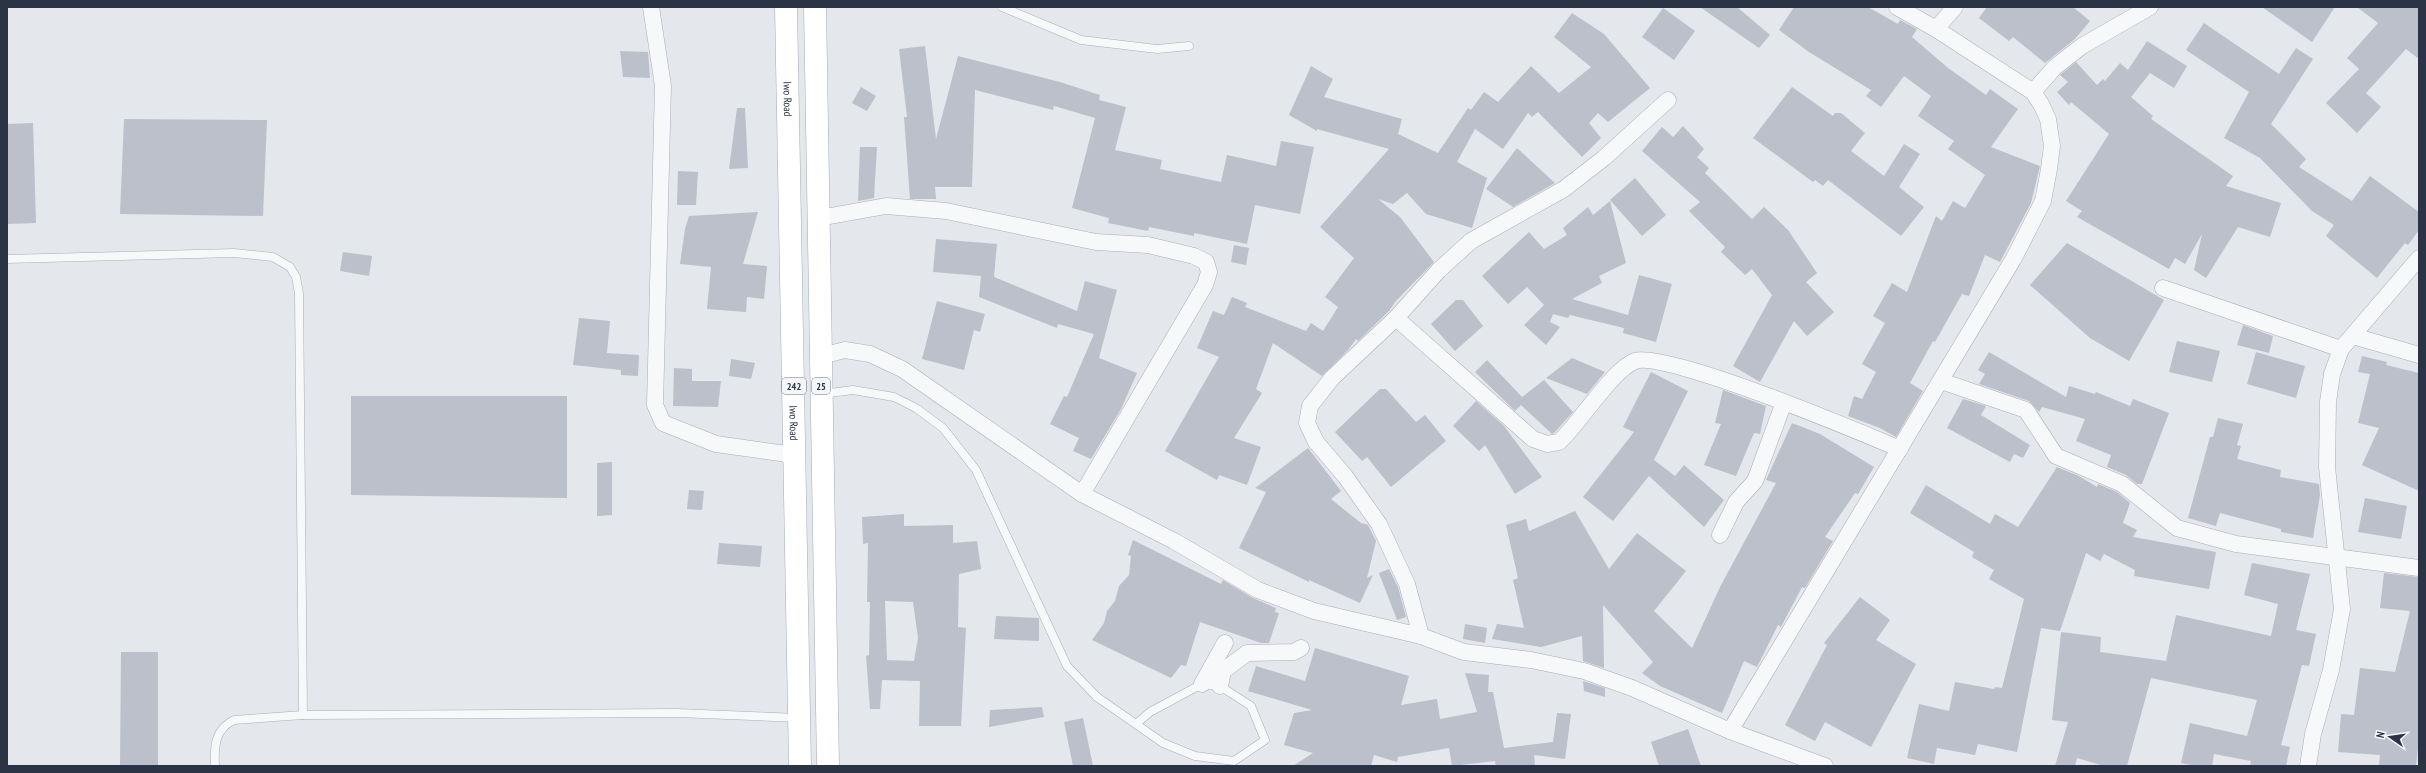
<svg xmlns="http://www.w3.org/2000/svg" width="2426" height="773" viewBox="0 0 2426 773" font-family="'PT Sans Narrow',sans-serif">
  <rect width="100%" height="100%" fill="#e4e7ec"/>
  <g fill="#bbc0ca" fill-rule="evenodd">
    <path d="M1700 7H1737L1770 35 1759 48Z"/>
    <path d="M1794 7H1868L1898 24 1900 20 1917 29 1912 37 1948 68 1986 95 1990 89 2018 109 1991 147 2040 166 2031 203 2000 262 1985 255 1969 296 1962 294 1935 342 1933 341 1910 383 1923 391 1896 437 1880 428 1848 416 1854 396 1862 399 1876 372 1862 364 1885 323 1873 316 1892 283 1907 292 1936 216 1942 221 1953 201 1965 208 1985 175 1948 149 1954 141 1918 116 1931 96 1904 76 1881 107 1866 96 1871 90 1809 52 1779 30Z"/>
    <path d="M1987 7H2073L2090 21 2075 39 2045 63 2013 37 2009 41 1979 18Z"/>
    <path d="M2262 7H2335L2312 42Z"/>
    <path d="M2357 7H2419V59L2406 49 2366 93 2381 107 2357 133 2326 103 2359 69 2347 58 2378 23Z"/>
    <path d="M1663 8 1695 31 1674 60 1642 37Z"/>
    <path d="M1572 13 1604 34 1650 88 1608 122 1598 113 1589 123 1601 138 1582 157 1538 112 1532 117 1528 113 1503 149 1475 129 1457 162 1487 178 1472 228 1426 214 1407 193 1393 204 1378 199 1400 217 1434 262 1395 302 1389 311 1358 341 1356 339 1349 349 1322 376 1273 343 1256 389 1262 393 1234 438 1261 447 1247 485 1219 475 1217 480 1165 451 1219 357 1197 348 1213 311 1224 315 1232 297 1247 303 1245 307 1306 331 1311 323 1323 331 1338 307 1325 297 1354 258 1320 227 1389 149 1317 129V131L1289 115 1311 66 1333 79 1324 97 1402 119 1398 134 1438 153 1468 108 1471 110 1484 92 1498 102 1531 66 1559 93 1591 67 1554 37Z"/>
    <path d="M2204 23 2279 74 2296 48 2313 59 2271 124 2306 159 2299 167 2352 201 2370 176 2419 212V230L2408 245 2405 243 2377 278 2326 236 2334 225 2312 211 2260 158 2224 138 2249 92 2186 50Z"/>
    <path d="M2147 41 2187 66 2174 88 2150 73 2131 97 2153 116 2151 119 2233 176 2226 186 2281 203 2270 237 2238 227 2206 278 2194 270 2202 234 2185 264 2175 258 2169 269 2077 217 2082 211 2066 201 2109 134 2071 102 2069 105 2057 92 2068 82 2060 75 2076 62 2097 85 2103 79 2105 81 2120 63 2128 70Z"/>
    <path d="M925 46 936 139 958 56 1060 82 1100 95 1099 100 1126 107 1115 150 1162 160 1160 169 1221 182 1227 155 1276 166 1281 141 1314 147 1300 214 1255 205 1247 244 1194 233V236L1149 227 1148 231 1108 223 1109 218 1072 208 1095 118 1054 106 1053 110 975 90 972 187H935L936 199H910L904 117H907L899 49Z"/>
    <path d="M620 51 648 52 650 78 623 77Z"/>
    <path d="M861 87 876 96 867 111 852 103Z"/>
    <path d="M1792 87 1833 116 1835 113H1841L1865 133 1851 151 1884 176 1904 144 1920 154 1899 187 1924 207 1901 236 1828 180 1823 186 1815 180 1813 182 1753 138Z"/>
    <path d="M737 108H745L748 168 729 169Z"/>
    <path d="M124 119 267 120 263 216 120 214Z"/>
    <path d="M33 123 36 223 7 224V124Z"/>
    <path d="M1683 126 1704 149 1697 157 1709 168 1705 173 1752 219 1764 207 1788 230 1817 273 1806 282 1834 312 1807 336 1794 321 1760 382 1733 366 1772 295 1752 269 1745 275 1721 252 1725 247 1689 211 1700 202 1642 151 1662 127 1673 137Z"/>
    <path d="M860 147H877L874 198 858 201Z"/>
    <path d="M1517 148 1555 183 1513 207 1486 189Z"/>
    <path d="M678 171 698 172 696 205H677Z"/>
    <path d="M1635 178 1666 215 1642 236 1610 200Z"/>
    <path d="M1610 201 1626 263 1599 276 1602 283 1572 299 1628 315 1639 275 1672 284 1656 342 1623 333 1624 328 1570 315 1568 318 1553 314 1550 322 1560 327 1546 345 1524 325 1544 305 1527 287 1508 304 1482 276 1529 232 1544 249 1567 235 1563 228 1588 207 1593 215Z"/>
    <path d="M758 212 743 264 767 266 764 299 747 297 746 312 707 309 711 267 680 264 685 229 689 216Z"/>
    <path d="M936 239 997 244 994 277 1077 311 1085 281 1117 290 1099 358 1137 373 1121 409 1091 459 1073 451 1079 438 1050 424 1064 396 1067 397 1094 334 1058 324 1057 328 979 297 981 276 933 272Z"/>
    <path d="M2067 243 2164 300 2129 361 2090 338 2030 285Z"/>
    <path d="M1234 245 1249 248 1246 265 1231 262Z"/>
    <path d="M343 252 372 256 369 276 340 271Z"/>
    <path d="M1456 300H1463L1483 326 1455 351 1431 324Z"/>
    <path d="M937 301 985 314 980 332 974 330 964 370 922 359Z"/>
    <path d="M579 318 610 321 607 353 639 355 638 376 621 375V370L573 365Z"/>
    <path d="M2243 325 2273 336 2269 353 2237 345Z"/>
    <path d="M2177 341 2220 351 2212 382 2169 372Z"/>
    <path d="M1989 352 2066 397 2069 386 2095 394 2096 392 2130 406 2133 399 2169 413 2142 484H2137L2126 475 2107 467 2111 455 2076 441 2085 419 2042 407 2039 412 2029 401 1979 384 1985 374 1978 370Z"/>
    <path d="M2256 352 2305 366 2296 398 2247 384Z"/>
    <path d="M2362 356 2387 362 2386 365 2419 373V491L2362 465 2379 428 2358 423 2370 374 2358 372Z"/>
    <path d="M1572 358 1605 372 1587 394 1546 378Z"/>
    <path d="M731 359 755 363 751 379 729 376Z"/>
    <path d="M1487 360 1522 397 1544 380 1573 412 1554 433 1552 434 1521 405 1515 411 1475 372Z"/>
    <path d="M674 368 692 369V381H721L718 407 673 406Z"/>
    <path d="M1651 372 1688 391 1654 460 1675 476 1684 465 1724 500 1704 527 1649 476 1613 521 1583 497 1634 432 1623 427Z"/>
    <path d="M1380 389H1386L1416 422 1425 415 1446 441 1391 487 1367 457 1362 461 1335 432Z"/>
    <path d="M1723 390 1766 406 1760 434 1754 433 1736 476 1704 465 1721 424 1715 423Z"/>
    <path d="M351 396H567V498L351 495Z"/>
    <path d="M1963 399 1986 406 1981 415 2030 445 2023 458 2014 454 2010 462 1947 428Z"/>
    <path d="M1476 401 1504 426 1542 477 1515 494 1485 445 1479 451 1453 426Z"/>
    <path d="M2218 418 2243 424 2237 445 2241 446 2237 459 2281 470 2280 477 2319 484 2320 495 2313 538 2281 532V529L2220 513 2216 526 2188 518 2210 437H2213Z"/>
    <path d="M1792 423 1820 434 1874 467 1858 494 1855 493 1825 537 1833 541 1805 588 1802 587 1781 627 1778 625 1757 667 1744 661 1722 713 1660 686 1642 673 1653 662 1603 605 1604 668 1583 661 1582 636 1541 647 1492 639 1497 624 1524 628 1513 580 1518 578 1506 525 1526 519 1529 531 1575 511 1609 569 1637 533 1686 571 1654 611 1692 648 1720 587 1776 483 1766 480Z"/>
    <path d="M1308 448 1341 491 1331 499 1361 523 1368 525 1376 541 1367 578 1373 575 1360 603 1309 580V582L1239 548 1266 492 1255 488Z"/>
    <path d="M612 462V515L597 516V463Z"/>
    <path d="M2057 467 2079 476 2097 487 2098 484 2117 492 2130 503 2123 523 2137 530 2133 537 2216 552 2209 589 2134 576 2135 570 2104 554 2100 561 2086 553 2060 631 2041 628 2017 752 1978 744 1975 755 1937 748 1934 764 1907 758 1919 704 1949 711 1955 682 1994 689 1995 687 2002 688 2024 599 1989 579 1994 570 1972 557 1974 552 1910 513 1926 485 1990 524 1995 514 2018 527Z"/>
    <path d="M689 490 704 491 702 510 687 509Z"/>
    <path d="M2365 498 2407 506 2401 539 2358 532Z"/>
    <path d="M904 514V526L953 525V543L977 541 981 569 959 574 958 627 966 628 961 726H919L920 681 882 680 880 709H870L866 656 869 655 870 602H867L868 543 863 544 862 517ZM885 601 913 602 918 638 914 661 887 660Z"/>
    <path d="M1133 540 1221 584 1223 580 1253 598 1276 608 1275 612 1279 613 1269 643H1261L1200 622 1186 666 1181 665 1171 678 1092 640 1104 623 1107 611 1115 601 1119 586 1129 575 1131 556 1128 555Z"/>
    <path d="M719 543 762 546 760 567 717 564Z"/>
    <path d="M2252 563 2310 574 2296 630 2316 634 2309 666 2302 665 2281 745 2290 747 2286 766H2250L2251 761 2214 754 2212 766H2196L2181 763 2190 723 2247 736 2257 700 2151 678 2127 766H2104L2077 758 2075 766H2055L2068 722 2052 720 2061 632 2101 637 2100 652 2166 661 2176 615 2271 636 2278 604 2244 595Z"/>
    <path d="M1389 569 1398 587 1406 617 1397 620 1379 573Z"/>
    <path d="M2384 573 2419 577V739L2416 766H2379L2380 755 2338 752 2341 714 2354 715 2360 668 2395 672 2410 611 2380 608Z"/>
    <path d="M1860 597 1890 620 1876 640 1916 664 1871 747 1825 722 1815 741 1785 725 1827 645 1824 643Z"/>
    <path d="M996 616 1039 618V641L994 639Z"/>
    <path d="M1465 624 1487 628 1485 643 1463 639Z"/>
    <path d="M1315 648 1409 676 1401 705 1437 699 1440 719 1477 712 1465 673 1489 675 1488 692H1493L1504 748 1553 742 1557 713 1571 714 1565 759 1534 755 1535 766H1496L1495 761 1452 766 1449 748 1398 757 1397 762 1374 755 1371 766H1293L1313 753 1284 745 1294 713 1312 710 1248 691 1256 666 1305 681Z"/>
    <path d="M121 652H158V766H120Z"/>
    <path d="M1583 681 1605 688V697L1584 691Z"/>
    <path d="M1042 707 1044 717 989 727 990 710Z"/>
    <path d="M1083 718 1093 766H1073L1064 722Z"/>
    <path d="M1688 729 1701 766H1659L1651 742Z"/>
  </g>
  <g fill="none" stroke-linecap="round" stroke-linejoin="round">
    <defs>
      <g id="service">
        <path d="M1002 7 1081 40 1157 49 1189 46"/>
        <path d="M7 259 234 253 273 257 290 267 296 277 299 293 303 715"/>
        <path d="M822 394 853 390 894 397 916 408 943 428 976 470 1067 666 1097 697 1163 743 1195 756 1234 761 1265 740 1251 706 1220 686 1202 684 1150 712 1136 724"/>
        <path d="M215 766C214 746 215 729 234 720L303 715 677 713 799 718"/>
      </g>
      <g id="minor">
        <path d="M651 7 663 86 655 405 663 423 716 444 794 455"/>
        <path d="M1936 29 1955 7"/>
        <path d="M2033 92 2055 67 2082 46 2150 7"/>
        <path d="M819 218 886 206 946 211 1096 242 1148 245 1194 256 1206 262 1209 272 1205 285 1082 494"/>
        <path d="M2163 288 2341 349"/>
        <path d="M1396 318 1533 439 1547 444 1559 442C1580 423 1612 370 1635 361 1665 350 1860 432 1900 449"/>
        <path d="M2353 336 2419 355"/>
        <path d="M821 356 845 350 870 354 902 369 1082 494 1174 541 1258 590 1314 611 1421 636 1464 652 1531 660 1584 671 1632 688 1730 731 1825 766"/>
        <path d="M1941 381 2026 410 2056 456 2122 484 2177 528 2236 544 2419 568"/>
        <path d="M1720 535 1736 502 1755 481 1784 402"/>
        <path d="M1421 636 1407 584 1379 524 1345 476 1316 442 1307 423 1310 406 1332 378 1396 318 1439 270 1471 241 1564 189 1604 158 1668 100"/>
        <path d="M1202 684 1225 643"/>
        <path d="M1220 686 1223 671 1247 653 1294 652 1301 648"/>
        <path d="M1730 731 2014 258 2043 201 2049 169 2052 146 2048 119 2041 104 2033 92 1936 29 1897 7"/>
        <path d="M2308 766 2313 734 2331 670 2342 609 2327 467 2328 402 2332 374 2341 349 2419 258"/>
      </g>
      <g id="primary">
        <path id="s1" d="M786 7 800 766"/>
        <path d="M815 7 828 766"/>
      </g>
    </defs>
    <use href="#service" stroke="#a9aeb7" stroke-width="9"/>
    <use href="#minor" stroke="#a9aeb7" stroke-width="17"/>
    <use href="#primary" stroke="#a3abb8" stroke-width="23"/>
    <use href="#service" stroke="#f7f8fa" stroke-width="8"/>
    <use href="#minor" stroke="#f7f8fa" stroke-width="16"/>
    <use href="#primary" stroke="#fff" stroke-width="22"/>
  </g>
  <g text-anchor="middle" stroke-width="4" stroke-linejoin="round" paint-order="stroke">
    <g fill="#f4f6f9" stroke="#676e7b" stroke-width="1">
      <rect x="782" y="378" width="24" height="16" rx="3"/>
      <rect x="812" y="378" width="18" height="16" rx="3"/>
    </g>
    <g font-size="10" font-weight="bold" fill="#2b3445">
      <text x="794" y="390">242</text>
      <text x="821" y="390">25</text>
    </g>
    <g font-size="11" fill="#2b3445" stroke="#f4f6f9">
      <text dy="4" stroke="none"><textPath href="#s1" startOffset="92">Iwo Road</textPath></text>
      <text dy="4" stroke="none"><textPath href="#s1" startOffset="416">Iwo Road</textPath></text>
    </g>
  </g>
  <rect width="2426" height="773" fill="none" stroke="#2b3445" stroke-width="16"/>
  <g transform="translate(2390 737) rotate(283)" stroke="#f4f6f9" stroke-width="3" paint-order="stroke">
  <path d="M0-3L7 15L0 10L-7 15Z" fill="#2b3445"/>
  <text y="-6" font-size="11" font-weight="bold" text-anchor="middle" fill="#2b3445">N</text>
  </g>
</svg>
